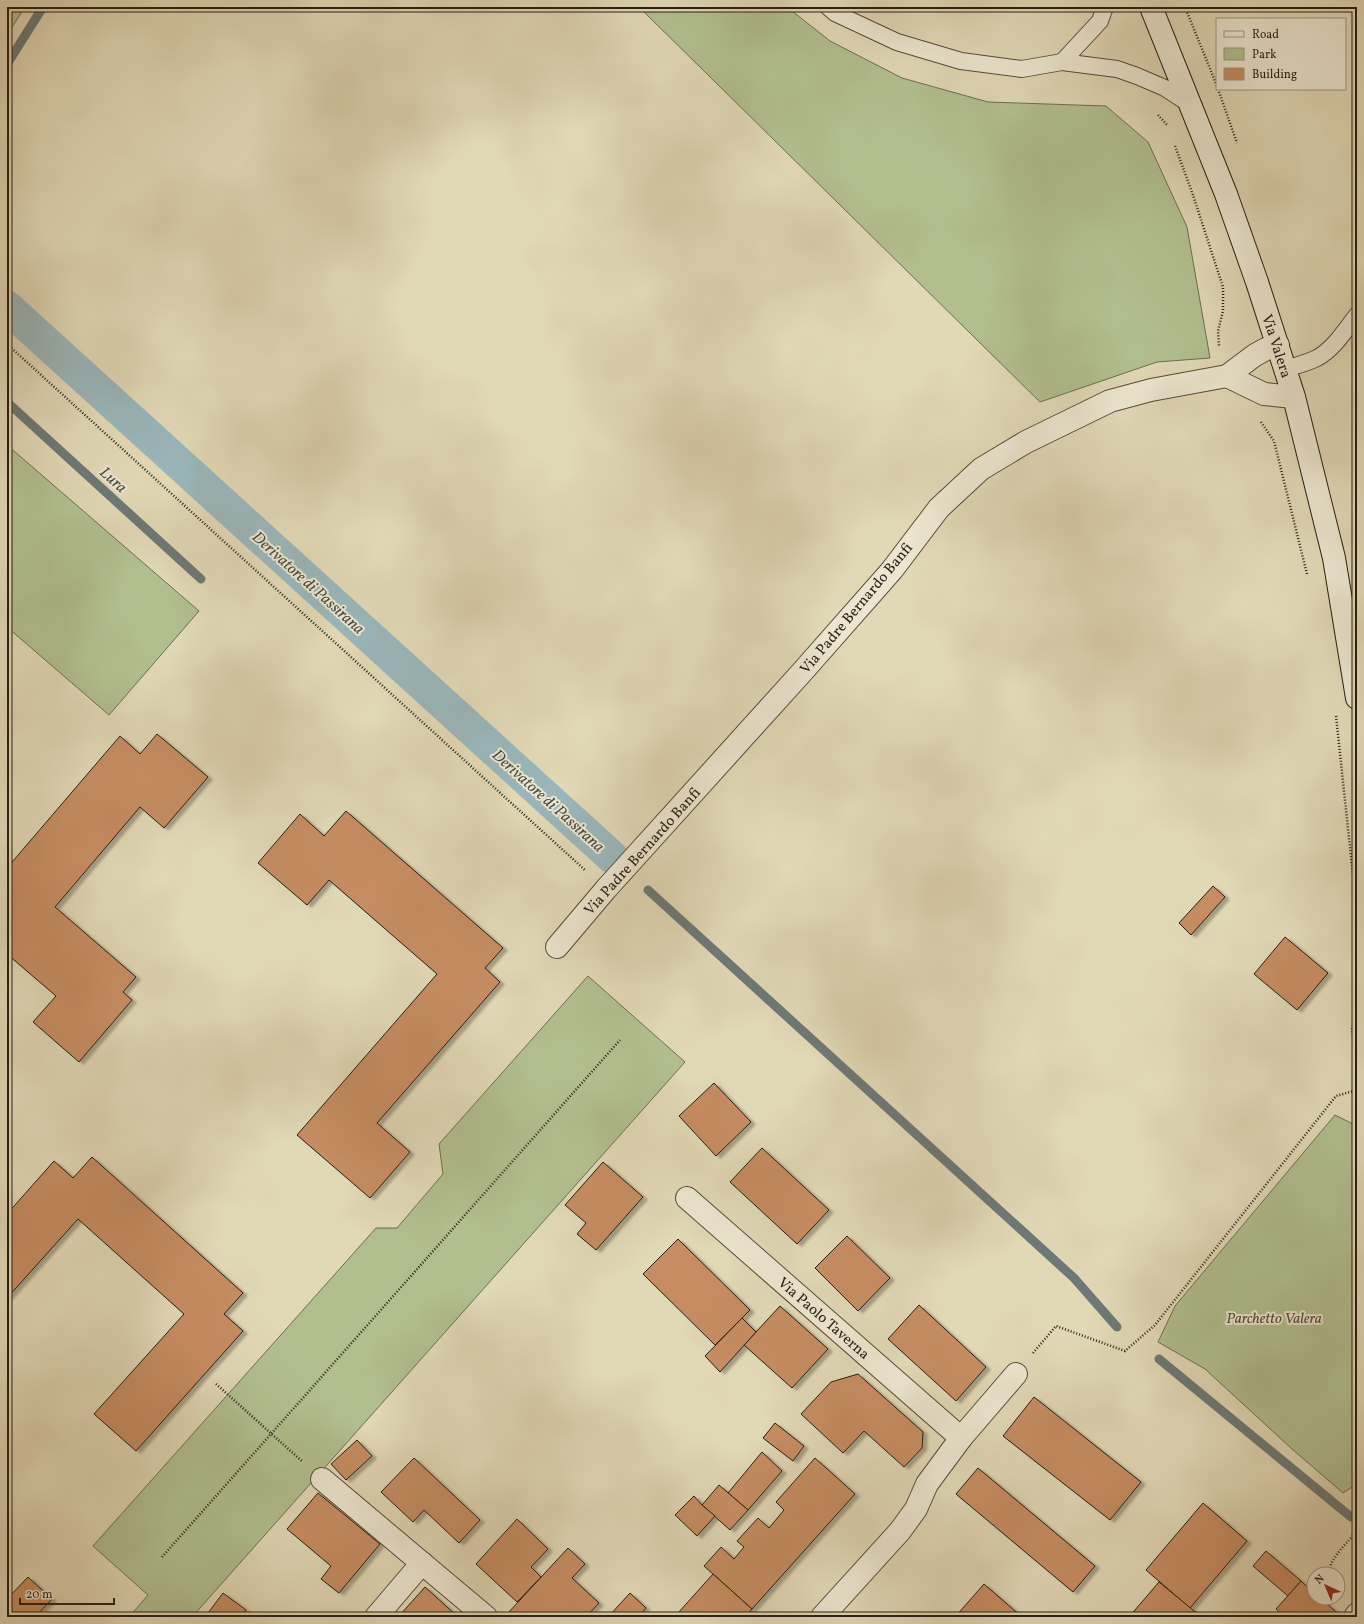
<svg xmlns="http://www.w3.org/2000/svg" width="1364" height="1624" viewBox="0 0 1364 1624" font-family="Vollkorn,serif">
  <defs>
    <filter id="shadow"><feDropShadow dx="4.5" dy="2.5" stdDeviation="1" flood-color="#0004"/></filter>
  </defs>
  <rect width="100%" height="100%" fill="#e1d8b6"/>
  <filter id="stains"><feTurbulence type="fractalNoise" baseFrequency=".005" numOctaves="4"/><feColorMatrix values="0 0 0 0 .2 0 0 0 0 .09 0 0 0 0 .02 0 0 0 .5 -.17"/></filter>
  <radialGradient id="worn" r=".72"><stop offset=".6" stop-color="#630" stop-opacity="0"/><stop offset="1" stop-color="#630" stop-opacity=".3"/></radialGradient>
  <g fill="#b1bf8f" stroke="#6d6e50">
    <path d="M7 7H25L7 35Z"/>
    <path d="M639 7H787L830 41 902 78 988 102 1106 106 1148 142 1187 227 1210 358 1157 362 1040 402Z"/>
    <path d="M7 445 199 611 109 715 7 627Z"/>
    <path d="M588 976 685 1062 192 1617H129L148 1595 93 1546 376 1228H397L443 1174 439 1144Z"/>
    <path d="M1335 1115 1353 1124 1357 1182V1484L1343 1493 1292 1449 1205 1369 1158 1342 1175 1306Z"/>
  </g>
  <g fill="none" stroke-linecap="round" stroke-linejoin="round">
    <g stroke="#6d7977" stroke-width="9">
      <path d="M7 64 43 7"/>
      <path d="M7 402 201 579"/>
      <path d="M648 890 1074 1278 1117 1327"/>
      <path d="M1159 1359 1351 1517"/>
    </g>
    <path stroke="#9ab6ba" stroke-width="33" d="M7 307 612 857"/>
  </g>
  <g fill="#c68d62" stroke="#291e12" filter="url(#shadow)">
    <path d="M157 734 208 777 164 828 140 807 55 907 136 977 123 992 132 1000 79 1062 33 1022 56 996 7 954V868L120 736 140 754Z"/>
    <path d="M346 811 503 948 485 968 500 982 377 1123 410 1152 370 1198 297 1135 437 974 329 880 307 905 258 863 300 814 324 836Z"/>
    <path d="M1213 886 1225 897 1191 935 1179 923Z"/>
    <path d="M1285 937 1328 973 1297 1010 1254 974Z"/>
    <path d="M714 1083 751 1122 716 1156 679 1116Z"/>
    <path d="M762 1148 829 1210 797 1244 730 1182Z"/>
    <path d="M92 1157 243 1293 224 1314 243 1331 136 1451 94 1414 184 1314 78 1219 7 1298V1214L54 1161 73 1178Z"/>
    <path d="M603 1162 643 1197 596 1250 577 1234 586 1223 565 1205Z"/>
    <path d="M847 1236 890 1278 858 1311 815 1268Z"/>
    <path d="M678 1239 750 1310 715 1345 643 1274Z"/>
    <path d="M919 1305 986 1367 956 1401 888 1339Z"/>
    <path d="M780 1306 828 1349 792 1388 744 1345Z"/>
    <path d="M742 1318 756 1332 720 1372 705 1356Z"/>
    <path d="M858 1374 923 1432 922 1448 904 1467 864 1431 843 1453 801 1414 831 1382Z"/>
    <path d="M1034 1397 1141 1482 1110 1520 1003 1436Z"/>
    <path d="M775 1423 804 1446 793 1461 763 1438Z"/>
    <path d="M357 1440 372 1456 346 1480 331 1464Z"/>
    <path d="M762 1452 782 1471 748 1510 728 1493Z"/>
    <path d="M414 1458 480 1520 459 1543 424 1510 413 1522 381 1492Z"/>
    <path d="M815 1458 855 1494 752 1609 704 1566 721 1547 734 1559 744 1547 737 1541 758 1518 769 1528 784 1510 776 1502Z"/>
    <path d="M978 1468 1095 1566 1073 1592 956 1494Z"/>
    <path d="M719 1485 748 1510 730 1530 702 1505Z"/>
    <path d="M318 1493 380 1544 339 1593 321 1579 331 1566 287 1529Z"/>
    <path d="M694 1496 702 1505 715 1516 697 1536 675 1515Z"/>
    <path d="M1203 1503 1247 1541 1190 1608 1146 1570Z"/>
    <path d="M517 1519 548 1549 531 1567 541 1577 517 1602 476 1564Z"/>
    <path d="M568 1548 585 1564 572 1578 599 1603 586 1617H513L508 1613Z"/>
    <path d="M1266 1551 1301 1581 1288 1596 1253 1566Z"/>
    <path d="M713 1574 752 1609 745 1617H682L678 1613Z"/>
    <path d="M28 1577 52 1599 35 1617H7V1599Z"/>
    <path d="M1301 1581 1314 1593V1598H1320L1342 1617H1285L1276 1609Z"/>
    <path d="M1159 1582 1199 1615 1198 1617H1129Z"/>
    <path d="M984 1584 1022 1617H955Z"/>
    <path d="M425 1587 458 1617H401L399 1616Z"/>
    <path d="M223 1593 246 1610 241 1617H205Z"/>
    <path d="M630 1593 646 1608 638 1617H611L609 1616Z"/>
  </g>
  <g fill="none" stroke-linecap="round" stroke-linejoin="round">
    <defs>
      <g id="lane">
        <path d="M828 7 835 13 897 42 961 61 1022 69 1062 62 1117 69 1137 76 1165 88 1191 105"/>
        <path d="M1062 62 1100 21 1105 7"/>
        <path d="M1285 369C1295 366 1307 363 1317 358 1334 349 1346 329 1357 315"/>
      </g>
      <g id="street">
        <path d="M1227 376 1264 394 1294 397"/>
        <path d="M557 947 606 889 803 671 892 570 939 508 981 469 1026 442 1110 401 1151 390 1227 376 1255 355 1266 349 1278 345"/>
        <path d="M687 1198 961 1438"/>
        <path d="M322 1479 486 1617"/>
        <path d="M376 1617 422 1563"/>
        <path d="M822 1617 900 1531 916 1509 927 1484 961 1438 1016 1374"/>
        <path d="M1355 1617 1357 1614"/>
      </g>
      <path id="secondary" d="M1151 7 1226 194 1257 282 1294 397 1334 558 1357 698"/>
    </defs>
    <use href="#lane" stroke="#574c3b" stroke-width="18"/>
    <use href="#street" stroke="#574c3b" stroke-width="24"/>
    <use href="#secondary" stroke="#291e12" stroke-width="24"/>
    <g stroke="#291e12" stroke-width="2.5" stroke-dasharray="1 2" stroke-linecap="butt">
      <path d="M1185 7 1217 86"/>
      <path d="M1218 89 1237 143"/>
      <path d="M1158 115 1167 125"/>
      <path d="M1175 146 1193 195 1223 287V311L1218 331 1219 346"/>
      <path d="M7 344 586 871"/>
      <path d="M1261 422 1274 441 1307 574"/>
      <path d="M1336 716 1357 913"/>
      <path d="M1357 1014 1352 1028 1357 1070"/>
      <path d="M1033 1353 1056 1326 1125 1351 1155 1325 1336 1096 1357 1090"/>
      <path d="M216 1384 303 1462"/>
      <path d="M162 1557 620 1040"/>
      <path d="M1329 1574C1328 1560 1348 1542 1357 1531"/>
    </g>
    <use href="#lane" stroke="#ece6d0" stroke-width="16"/>
    <use href="#street" stroke="#ece6d0" stroke-width="22"/>
    <use href="#secondary" stroke="#ece6d0" stroke-width="22"/>
  </g>
  <g text-anchor="middle" stroke-width="4" stroke-linejoin="round" paint-order="stroke">
    <g font-size="15" fill="#291e12" stroke="#ece6d0">
      <text transform="translate(1277 346) rotate(72)" y="5">Via Valera</text>
      <text transform="translate(856 608) rotate(-50)" y="5">Via Padre Bernardo Banfi</text>
      <text transform="translate(642 851) rotate(-48)" y="5">Via Padre Bernardo Banfi</text>
      <text transform="translate(824 1318) rotate(41)" y="5">Via Paolo Taverna</text>
    </g>
    <g font-size="15" font-style="italic" fill="#524e38" stroke="#ece6d0">
      <text x="1274" y="1323">Parchetto Valera</text>
    </g>
    <g font-size="16" font-style="italic" fill="#4b4c44" stroke="#ece6d0">
      <text transform="translate(114 479) rotate(42)" y="6">Lura</text>
      <text transform="translate(309 582) rotate(42)" y="6">Derivatore di Passirana</text>
      <text transform="translate(549 800) rotate(42)" y="6">Derivatore di Passirana</text>
    </g>
  </g>
  <rect width="1364" height="1624" fill="none" stroke="#e1d8b6" stroke-width="24"/>
  <rect x="8" y="8" width="1348" height="1608" fill="none" stroke="#291e12" stroke-width="2"/>
  <rect x="12" y="12" width="1340" height="1600" fill="none" stroke="#291e12"/>
  <rect x="1216" y="18" width="130" height="72" fill="#ece6d0" stroke="#9e9684"/>
  <rect x="1224" y="31" width="20" height="6" fill="#ece6d0" stroke="#9e9684"/>
  <text x="1252" y="38" font-size="12" fill="#291e12">Road</text>
  <rect x="1224" y="48" width="20" height="12" fill="#b1bf8f" stroke="#9e9684"/>
  <text x="1252" y="58" font-size="12" fill="#291e12">Park</text>
  <rect x="1224" y="68" width="20" height="12" fill="#c68d62" stroke="#9e9684"/>
  <text x="1252" y="78" font-size="12" fill="#291e12">Building</text>
  <g transform="translate(1326 1586) rotate(316)"><circle r="19" fill="#ece6d0" stroke="#9e9684"/>
  <path d="M0-3L7 15L0 10L-7 15Z" fill="#8f2418"/>
  <text y="-6" font-size="11" font-weight="bold" text-anchor="middle" fill="#291e12">N</text>
  </g>
  <path d="M20 1598v6h94v-6" fill="none" stroke="#291e12" stroke-width="2"/>
  <text x="26" y="1598" font-size="12" fill="#291e12" stroke="#ece6d0" stroke-width="3" paint-order="stroke">20 m</text>
  <rect width="100%" height="100%" filter="url(#stains)"/>
  <rect width="100%" height="100%" fill="url(#worn)"/>
</svg>
